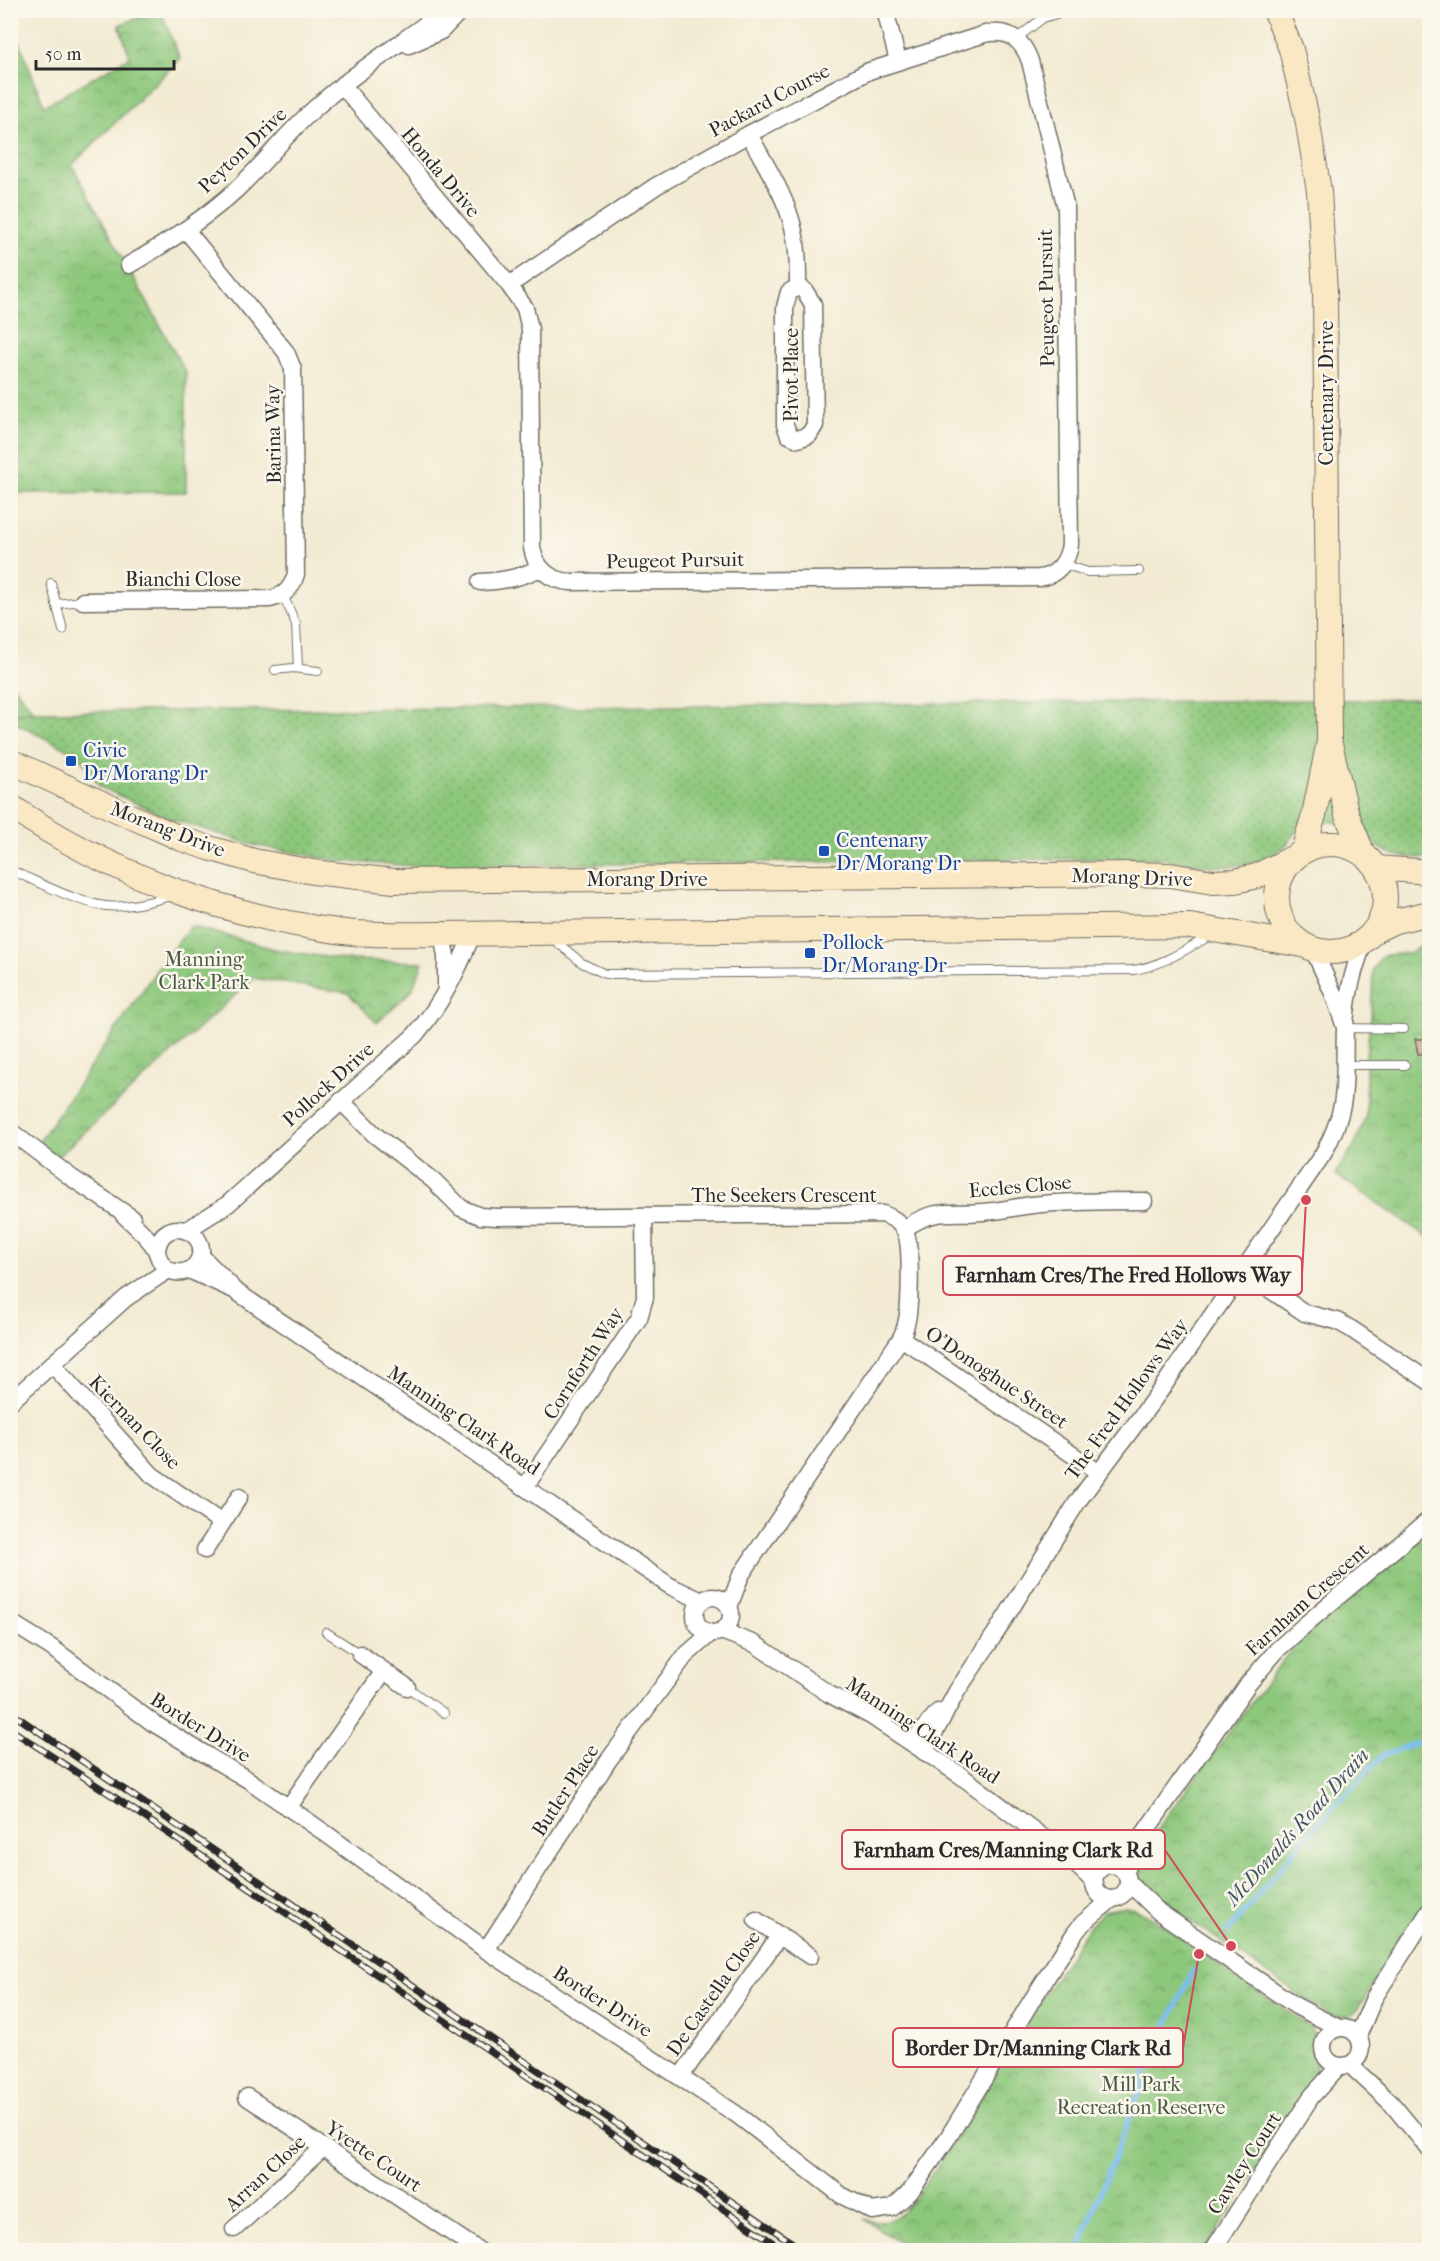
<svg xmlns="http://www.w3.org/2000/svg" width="1440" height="2261" viewBox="0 0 1440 2261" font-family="'IM FELL French Canon',serif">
  <defs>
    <pattern id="grass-dots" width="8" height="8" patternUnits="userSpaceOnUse" patternTransform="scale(1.5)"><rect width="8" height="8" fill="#8dc77b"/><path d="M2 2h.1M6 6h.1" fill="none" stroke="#73a265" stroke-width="1.8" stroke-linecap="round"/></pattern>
    <pattern id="park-crowns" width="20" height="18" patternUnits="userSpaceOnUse" patternTransform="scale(1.5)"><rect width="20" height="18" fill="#8dc77b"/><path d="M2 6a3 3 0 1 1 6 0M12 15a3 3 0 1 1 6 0" fill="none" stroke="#73a265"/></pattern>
    <pattern id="building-back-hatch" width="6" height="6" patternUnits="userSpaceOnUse" patternTransform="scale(1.5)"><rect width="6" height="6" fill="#d2aa8c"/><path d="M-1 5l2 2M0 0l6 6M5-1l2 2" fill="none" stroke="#ab8b73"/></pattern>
  </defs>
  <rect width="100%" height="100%" fill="#fbf7ec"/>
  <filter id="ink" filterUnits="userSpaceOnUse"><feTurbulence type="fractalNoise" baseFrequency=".0167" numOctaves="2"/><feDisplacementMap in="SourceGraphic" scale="12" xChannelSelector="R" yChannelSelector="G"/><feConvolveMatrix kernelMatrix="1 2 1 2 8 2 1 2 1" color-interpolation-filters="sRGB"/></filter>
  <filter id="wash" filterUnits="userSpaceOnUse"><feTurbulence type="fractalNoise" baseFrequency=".008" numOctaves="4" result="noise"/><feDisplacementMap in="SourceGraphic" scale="24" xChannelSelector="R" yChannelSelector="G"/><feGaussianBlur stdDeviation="1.35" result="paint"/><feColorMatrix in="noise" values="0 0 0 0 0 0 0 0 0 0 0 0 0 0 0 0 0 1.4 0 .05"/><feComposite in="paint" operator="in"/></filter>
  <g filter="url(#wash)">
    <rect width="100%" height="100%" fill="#f2ead2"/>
    <path fill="url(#grass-dots)" stroke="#5c7953" stroke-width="1.5" d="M1429 699V858C1393 858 1379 855 1360 823L1301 821C1298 826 1296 833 1292 838 1261 878 1201 866 1159 858L414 866 339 861 253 845 169 818 100 787 79 755 11 721 10 713 34 712Z"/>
    <g fill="url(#park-crowns)" stroke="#5c7953" stroke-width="1.5">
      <path d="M155 11H161L180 59 72 165 186 373V492L18 493 11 571V20L44 106 130 57 119 25Z"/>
      <path d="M10 682H11L34 712 11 713Z"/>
      <path d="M191 926 278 950 346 960 423 962 412 990 377 1023 348 993 254 978 56 1158 38 1143 160 965Z"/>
      <path d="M1426 941H1429V1238L1335 1174 1355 1145 1366 1115V1056L1371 1016 1373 969 1380 959 1386 955 1410 953Z"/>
      <path d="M1429 1531V1897L1357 2010C1348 2018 1341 2019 1329 2015L1148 1892C1132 1875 1133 1874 1140 1852L1296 1643Z"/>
      <path d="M1125 1907 1134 1909 1152 1918 1310 2027C1317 2038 1319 2066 1314 2078L1205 2250H911L864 2219 873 2222 889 2220 900 2215 915 2199 942 2159 1042 1998 1089 1927 1104 1911Z"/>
    </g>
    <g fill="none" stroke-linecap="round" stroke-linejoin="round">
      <g stroke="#7cbef2" stroke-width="5">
        <path d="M1228 1932 1305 1838 1383 1755 1430 1738"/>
        <path d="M1078 2250 1143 2084 1152 2054 1194 1970"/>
      </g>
    </g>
    <g id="blocks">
      <path fill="url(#building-back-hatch)" d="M1415 1039H1430V1054H1418Z"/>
    </g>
  </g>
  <g filter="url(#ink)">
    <use href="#blocks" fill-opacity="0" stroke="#716e65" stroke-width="1.5"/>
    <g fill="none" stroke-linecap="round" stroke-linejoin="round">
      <defs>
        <g id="lane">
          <path d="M1016 39 1043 18 1069 10"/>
          <path d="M1063 564 1088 572 1139 571"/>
          <path d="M51 583 63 630"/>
          <path d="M283 595 296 624 298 668"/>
          <path d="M56 604 83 601"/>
          <path d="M275 670 293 668 318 671"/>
          <path d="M10 870C39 882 75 902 106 906 125 908 152 902 170 896"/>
          <path d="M553 939 582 963 605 974 1133 970C1161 966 1185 950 1210 936"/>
          <path d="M1345 1028 1404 1029"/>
          <path d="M1346 1065H1405"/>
          <path d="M326 1632 360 1654"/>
          <path d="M407 1687 444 1713"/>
        </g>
        <g id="street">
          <path d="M885 10 898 61"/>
          <path d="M409 45 441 31 461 10"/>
          <path d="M342 85 509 285 525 308 530 329 532 548C536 569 549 580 570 582L1039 578C1057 576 1068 561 1070 544L1066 208 1030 61C1022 39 1008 29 985 34L869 71 749 134 656 186 509 285"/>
          <path d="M749 134C764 163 785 194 793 227 798 247 798 267 798 287L804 290 813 304 815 425 809 435 798 439 789 435 785 425V307L789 292 798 287"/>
          <path d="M129 265C167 243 205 219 237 189 264 164 286 134 313 110 349 77 391 50 430 21L441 10"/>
          <path d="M480 582C502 581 520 578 540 568"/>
          <path d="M83 601 270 599C285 596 292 588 296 574L293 369 286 352 277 341 186 230"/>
          <path d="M442 934 446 956V987"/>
          <path d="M1313 949 1333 993 1344 1024"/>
          <path d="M341 1101 375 1135 434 1181 461 1208 480 1216 497 1217 883 1214C893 1218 900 1222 905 1231 912 1244 910 1304 907 1320 906 1326 904 1332 901 1338L741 1575 729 1607"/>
          <path d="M10 1131 72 1178 132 1218"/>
          <path d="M123 1214C134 1225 147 1235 155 1248 159 1255 158 1262 166 1268 171 1272 177 1273 183 1272 189 1271 195 1267 198 1261 214 1232 162 1212 157 1250"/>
          <path d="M904 1229C935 1207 948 1215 983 1212 1003 1211 1023 1205 1042 1204 1076 1201 1110 1201 1144 1201"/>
          <path d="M187 1230 228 1204 415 1035C440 1006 459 969 472 934"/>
          <path d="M200 1255 230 1285"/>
          <path d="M189 1270 234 1290 670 1586 702 1601"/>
          <path d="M1242 1271 1305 1313 1337 1321 1351 1329 1430 1382"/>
          <path d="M901 1338 1098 1472"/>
          <path d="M52 1364 152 1475 222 1523"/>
          <path d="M10 1402 126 1298 168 1270"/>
          <path d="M525 1487 639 1318 645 1297 644 1216"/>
          <path d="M205 1550 239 1497"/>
          <circle cx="713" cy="1615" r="18"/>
          <path d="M10 1622 52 1648 153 1723 250 1781 325 1833 486 1950 736 2114 841 2195 872 2211 892 2208 910 2192 949 2136 1032 2000 1075 1933 1082 1924 1112 1899"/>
          <path d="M721 1631 755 1644 829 1694 871 1716 960 1775 1065 1854 1095 1883"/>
          <path d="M360 1654 407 1687"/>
          <path d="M912 1743 938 1712"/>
          <path d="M924 1752 957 1691 997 1631 1078 1501 1160 1391 1323 1154C1351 1104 1343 1081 1345 1028 1346 998 1353 970 1364 942"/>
          <path d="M288 1808 384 1671"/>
          <circle cx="1111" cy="1882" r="17"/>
          <path d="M1125 1873 1141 1838 1248 1684 1278 1649 1307 1623 1430 1519"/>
          <path d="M1128 1882 1159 1912 1296 2006 1339 2028"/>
          <path d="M756 1920 810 1956"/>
          <path d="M486 1950 608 1761 685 1656 711 1633"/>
          <circle cx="1342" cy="2047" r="19"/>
          <path d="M1358 2036 1374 1998 1430 1910"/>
          <path d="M1350 2065 1391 2103 1430 2150"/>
          <path d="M681 2076 780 1935"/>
          <path d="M247 2097 478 2250"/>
          <path d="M234 2229 324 2147"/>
          <path d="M1213 2250 1311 2097 1339 2066"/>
        </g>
        <g id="secondary">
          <path d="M1275 10 1291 49 1307 118 1319 191 1325 291 1329 740 1347 815 1363 854"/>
          <path d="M10 761 130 816 182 839 209 848 254 861 313 872 394 881 1131 874 1170 875 1213 882 1235 881 1257 876 1298 855"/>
          <path d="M10 806C107 872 221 915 337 931 371 936 407 934 442 934L1190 926 1303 945"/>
          <circle cx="1331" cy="898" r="54"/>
          <path d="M1303 851 1314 815 1328 746"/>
          <path d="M1376 868 1430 872"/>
          <path d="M1376 930 1395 921 1430 913"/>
        </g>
      </defs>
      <use href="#lane" stroke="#716e65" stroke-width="10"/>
      <use href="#street" stroke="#716e65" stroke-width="19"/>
      <use href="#secondary" stroke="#716e65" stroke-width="26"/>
      <use href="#lane" stroke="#fff" stroke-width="8"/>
      <use href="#street" stroke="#fff" stroke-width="16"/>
      <use href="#secondary" stroke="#fae7c3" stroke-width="24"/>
      <defs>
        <g id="rail">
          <path d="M10 1712 803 2250"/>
          <path d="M10 1729 110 1794 784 2250"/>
        </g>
      </defs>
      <use href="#rail" stroke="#2b2b2b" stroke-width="7"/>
      <use href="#rail" stroke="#fbf7ec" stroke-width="4.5" stroke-dasharray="14" stroke-linecap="butt"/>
    </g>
  </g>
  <g fill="#1a4fb4" stroke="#fbf7ec" stroke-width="2">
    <rect x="65" y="755" width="12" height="12" rx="3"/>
    <rect x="818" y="845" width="12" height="12" rx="3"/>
    <rect x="804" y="947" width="12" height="12" rx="3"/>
  </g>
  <g text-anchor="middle" stroke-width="5" stroke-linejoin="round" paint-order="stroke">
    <g font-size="20" fill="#2b2b2b" stroke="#fbf7ec">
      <text transform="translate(769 100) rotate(-28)" y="7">Packard Course</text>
      <text transform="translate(242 150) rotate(-44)" y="7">Peyton Drive</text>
      <text transform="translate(441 172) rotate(50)" y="7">Honda Drive</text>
      <text transform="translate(1046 298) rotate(-91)" y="7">Peugeot Pursuit</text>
      <text transform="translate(791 375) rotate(-90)" y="7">Pivot Place</text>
      <text transform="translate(1326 393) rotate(-90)" y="7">Centenary Drive</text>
      <text transform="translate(273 434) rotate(-91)" y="7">Barina Way</text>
      <text transform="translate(675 560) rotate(-1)" y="7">Peugeot Pursuit</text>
      <text x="183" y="586">Bianchi Close</text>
      <text transform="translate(168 829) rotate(21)" y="7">Morang Drive</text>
      <text transform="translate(1132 877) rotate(2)" y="7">Morang Drive</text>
      <text x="647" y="886">Morang Drive</text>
      <text transform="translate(328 1084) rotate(-42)" y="7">Pollock Drive</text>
      <text transform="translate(1020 1186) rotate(-5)" y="7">Eccles Close</text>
      <text x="784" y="1202">The Seekers Crescent</text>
      <text transform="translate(583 1363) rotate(-57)" y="7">Cornforth Way</text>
      <text transform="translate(997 1377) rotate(34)" y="7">O'Donoghue Street</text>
      <text transform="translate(1126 1399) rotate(-54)" y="7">The Fred Hollows Way</text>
      <text transform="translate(464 1420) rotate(34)" y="7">Manning Clark Road</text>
      <text transform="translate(135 1422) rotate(46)" y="7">Kiernan Close</text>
      <text transform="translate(1307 1599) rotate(-42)" y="7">Farnham Crescent</text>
      <text transform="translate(201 1727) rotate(32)" y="7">Border Drive</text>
      <text transform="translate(923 1730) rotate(33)" y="7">Manning Clark Road</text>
      <text transform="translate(565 1790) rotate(-57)" y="7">Butler Place</text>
      <text transform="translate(713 1993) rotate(-55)" y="7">De Castella Close</text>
      <text transform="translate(603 2001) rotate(33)" y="7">Border Drive</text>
      <text transform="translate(374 2156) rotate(34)" y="7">Yvette Court</text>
      <text transform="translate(1244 2163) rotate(-57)" y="7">Cawley Court</text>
      <text transform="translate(265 2173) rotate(-43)" y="7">Arran Close</text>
    </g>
    <g font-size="20" fill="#164399" stroke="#fbf7ec" text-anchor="start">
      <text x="83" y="757">Civic<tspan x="83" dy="23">Dr/Morang Dr</tspan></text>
      <text x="836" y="847">Centenary<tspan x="836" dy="23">Dr/Morang Dr</tspan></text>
      <text x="822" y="949">Pollock<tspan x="822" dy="23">Dr/Morang Dr</tspan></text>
    </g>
    <g font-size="20" fill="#485a43" stroke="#fbf7ec">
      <text x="204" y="966">Manning<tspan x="204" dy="23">Clark Park</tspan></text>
      <text x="1141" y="2091">Mill Park<tspan x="1141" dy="23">Recreation Reserve</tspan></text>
    </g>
    <g font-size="21" font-style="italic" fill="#435767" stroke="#fbf7ec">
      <text transform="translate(1297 1827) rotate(-48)" y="7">McDonalds Road Drain</text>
    </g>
  </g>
  <path fill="none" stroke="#d1495b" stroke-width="2" d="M1306 1200L1302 1275M1231 1946L1165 1850M1199 1954L1183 2048"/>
  <g fill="#d1495b" stroke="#fbf7ec" stroke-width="2">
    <circle cx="1306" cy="1200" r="6"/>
    <circle cx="1231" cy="1946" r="6"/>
    <circle cx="1199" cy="1954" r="6"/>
  </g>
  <g fill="#fbf7ec" stroke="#d1495b" stroke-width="2">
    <rect x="943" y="1256" width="359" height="39" rx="6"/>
    <rect x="842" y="1830" width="323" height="39" rx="6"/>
    <rect x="893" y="2028" width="290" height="39" rx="6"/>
  </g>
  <g font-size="21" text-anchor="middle" font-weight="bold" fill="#2b2b2b">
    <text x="1123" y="1282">Farnham Cres/The Fred Hollows Way</text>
    <text x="1003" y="1857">Farnham Cres/Manning Clark Rd</text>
    <text x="1038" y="2055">Border Dr/Manning Clark Rd</text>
  </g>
  <rect width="1440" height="2261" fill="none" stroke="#fbf7ec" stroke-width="36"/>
  <path d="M36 60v9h138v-9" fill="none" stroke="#2b2b2b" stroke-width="3"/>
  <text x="45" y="60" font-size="18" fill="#2b2b2b" stroke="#fbf7ec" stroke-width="4.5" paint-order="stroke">50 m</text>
</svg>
